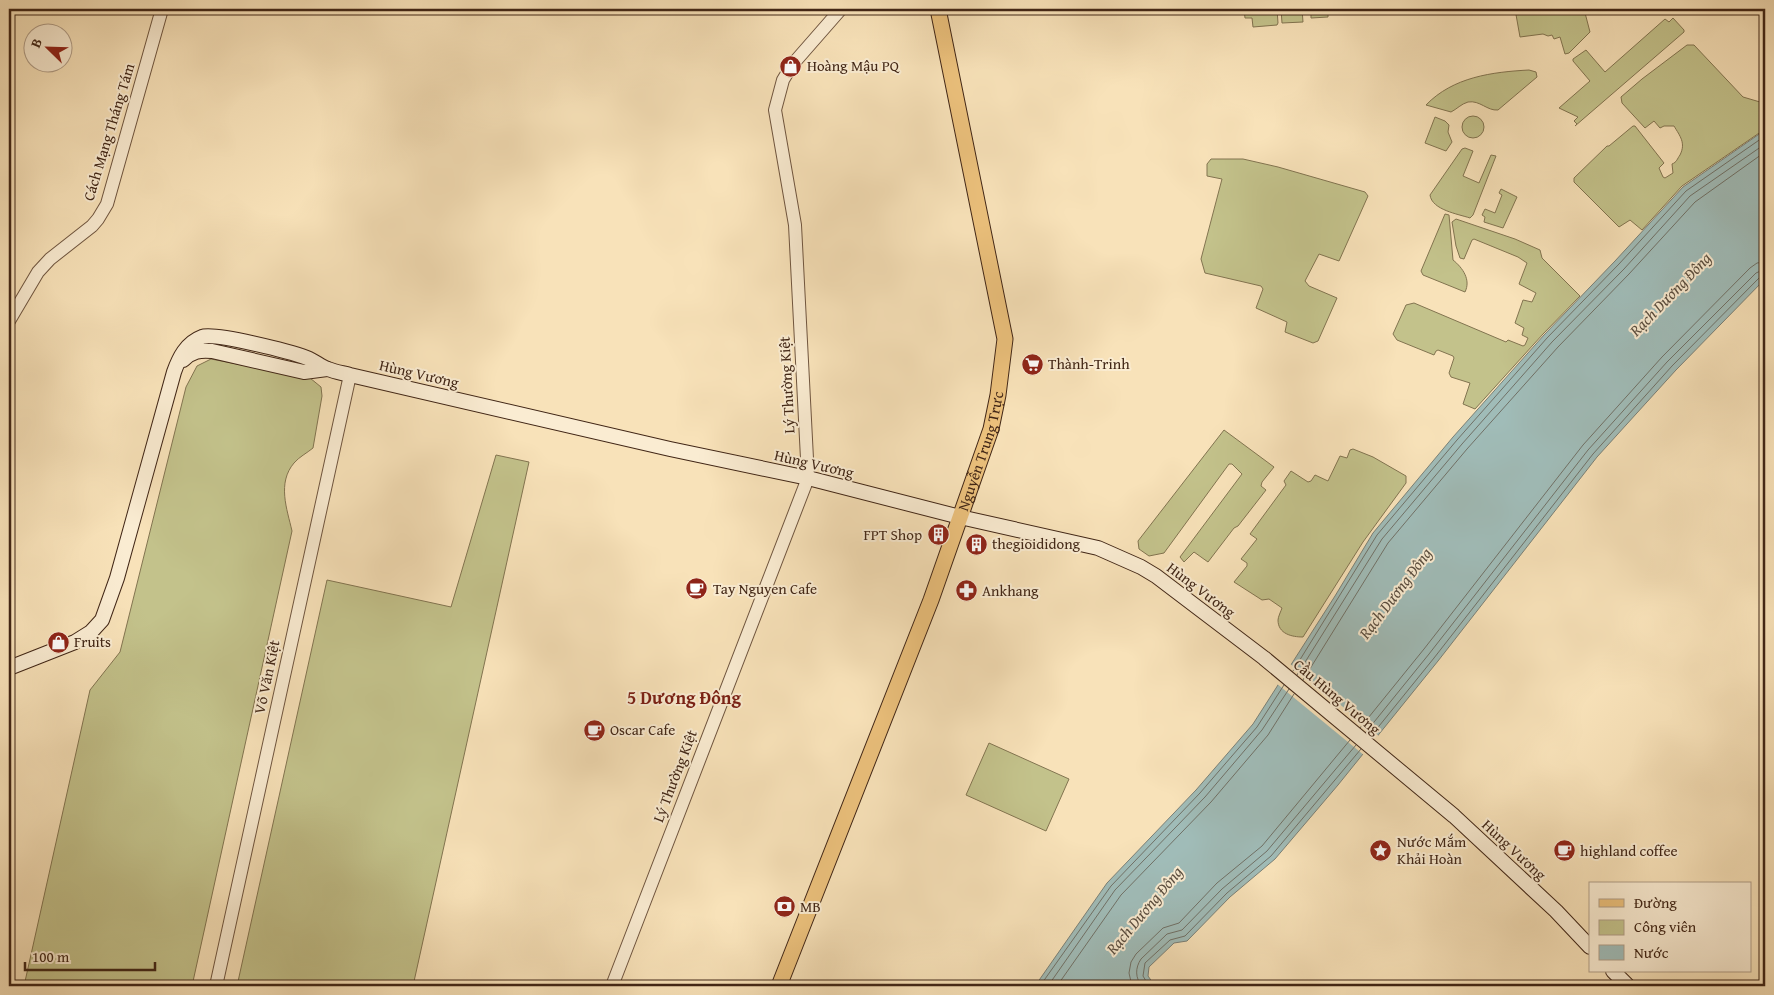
<svg xmlns="http://www.w3.org/2000/svg" width="1774" height="995" viewBox="0 0 1774 995" font-family="'Gentium Book Plus',serif">
  <rect width="100%" height="100%" fill="#f8e2b9"/>
  <filter id="stains"><feTurbulence type="fractalNoise" baseFrequency=".004" numOctaves="4"/><feColorMatrix values="0 0 0 0 .2 0 0 0 0 .09 0 0 0 0 .02 0 0 0 .5 -.17"/></filter>
  <radialGradient id="worn" r=".72"><stop offset=".6" stop-color="#630" stop-opacity="0"/><stop offset="1" stop-color="#630" stop-opacity=".3"/></radialGradient>
  <g fill="#c3c28b" stroke="#827450">
    <path d="M1244 9H1277L1278 23 1277 25 1253 27 1252 18H1245Z"/>
    <path d="M1281 9H1302L1303 22 1282 23Z"/>
    <path d="M1311 9H1328V17L1311 18Z"/>
    <path d="M1515 9H1584L1590 32 1569 53 1565 54 1560 37 1554 39 1552 35 1548 36 1543 34 1520 37Z"/>
    <path d="M1673 18 1684 30V32L1575 126 1577 124 1574 121 1578 117 1559 108 1590 81 1573 61V59L1586 50 1605 72 1665 19 1669 22Z"/>
    <path d="M1687 45H1694L1743 97 1760 102 1765 106V129L1682 186 1642 230 1630 220 1619 227 1574 182V178L1607 146H1609L1633 126H1635L1664 163 1659 168 1663 177 1665 178 1673 173 1672 164C1677 162 1677 159 1680 155 1686 143 1680 136 1674 126H1664L1660 128 1654 121 1645 128 1622 103 1621 97 1642 79Z"/>
    <path d="M1529 70 1536 72 1537 77 1498 110C1487 111 1480 100 1468 102 1461 104 1457 109 1451 112L1426 105C1453 77 1492 72 1529 70Z"/>
    <circle cx="1473" cy="127" r="11"/>
    <path d="M1435 117 1445 121 1449 125 1448 132 1452 142 1446 151 1425 143Z"/>
    <path d="M1465 148 1473 151 1463 176 1479 183 1491 155 1496 156 1473 215 1470 218C1458 214 1432 210 1430 195L1462 149Z"/>
    <path d="M1211 159H1243L1278 167 1365 192 1368 196 1339 261 1319 254 1305 281 1309 286 1337 298 1318 341 1313 343 1285 332 1287 322 1256 308 1263 289 1261 286 1205 273 1201 259 1222 179 1207 176V164Z"/>
    <path d="M1501 189 1517 197 1503 228 1484 222 1485 217 1482 215 1485 209 1495 213 1502 195 1499 193Z"/>
    <path d="M1445 214 1449 215 1453 260C1463 268 1471 280 1465 292L1423 275 1421 271Z"/>
    <path d="M1456 219 1515 239 1540 250 1542 258 1580 296 1543 334 1475 409 1463 404 1470 383 1451 377 1449 373 1454 358 1453 356 1438 350 1436 351 1434 355 1397 340 1393 334 1406 305 1414 303 1506 342 1508 340 1523 346 1525 345 1528 338 1522 335 1524 328 1515 323 1523 300 1532 302 1536 293 1519 284 1527 263 1518 257 1474 239 1472 240 1464 259 1460 258 1456 246 1452 222Z"/>
    <path d="M211 359 310 378 321 387 322 396 313 448C307 453 299 457 294 463 277 483 287 509 292 531L192 986H24L90 690 120 652 186 387 197 366Z"/>
    <path d="M1224 430 1274 467 1262 482 1261 486 1266 490 1238 526 1234 528 1208 562 1194 552 1184 562 1180 557 1242 474 1232 464H1229L1164 553 1149 556 1139 549 1138 541Z"/>
    <path d="M1353 449 1373 457 1406 476V483L1363 542 1303 637C1292 637 1278 634 1278 620 1278 617 1281 611 1282 608L1269 599 1262 600 1234 582 1247 566V563L1241 559 1257 539 1250 534 1286 485 1284 481 1291 471 1308 482 1311 481 1315 475 1328 481 1340 456 1347 458 1350 450Z"/>
    <path d="M496 455 529 462 413 986H237L327 580 451 607Z"/>
    <path d="M989 743 1069 779 1046 831 966 795Z"/>
  </g>
  <path fill="#a0bcb8" stroke="#7a8077" d="M1765 130V279L1676 370 1597 457 1438 661 1338 785 1275 859 1230 897 1187 941 1174 943 1149 967 1148 976 1155 986H1035L1107 883 1196 790 1253 724 1335 596 1373 533 1453 437 1544 335 1615 261 1683 187Z"/>
  <path fill="#f8e2b9" d="M1289 663 1380 737 1365 756 1276 683Z"/>
  <g fill="none" stroke-linecap="round" stroke-linejoin="round">
    <g stroke="#707167" stroke-width="1">
      <path d="M1293 671 1377 535 1457 440 1547 338 1619 264 1686 191 1765 136"/>
      <path d="M1297 675 1382 539 1462 444 1552 342 1624 269 1690 196 1765 144"/>
      <path d="M1303 680 1388 543 1467 449 1558 347 1629 274 1695 202 1765 152"/>
      <path d="M1360 728 1424 649 1583 445 1662 357 1750 268 1757 263 1765 262"/>
      <path d="M1366 732 1429 654 1588 450 1667 362 1756 273 1765 269"/>
      <path d="M1371 736 1434 658 1593 454 1672 366 1760 277 1765 276"/>
      <path d="M1040 986 1111 886 1200 793 1257 727 1284 685"/>
      <path d="M1048 986 1115 890 1205 797 1262 730 1289 689"/>
      <path d="M1057 986 1121 895 1211 802 1268 735 1294 694"/>
      <path d="M1132 986 1129 973 1131 962 1136 954 1163 928 1179 923 1217 883 1262 846 1350 740"/>
      <path d="M1142 986C1135 978 1135 968 1141 959L1167 934 1182 930 1222 889 1267 851 1356 745"/>
      <path d="M1149 986 1143 976 1145 963 1170 940 1185 936 1227 893 1271 856 1361 749"/>
    </g>
    <defs>
      <g id="tertiary">
        <path d="M9 321 38 272 50 259 92 226 98 219 107 204 162 9"/>
        <path d="M216 986 350 375"/>
        <path d="M612 986 808 478 795 225 775 110 783 80 792 65 841 9"/>
      </g>
      <g id="secondary">
        <path d="M183 360C192 351 200 350 212 351L304 372 327 369"/>
        <path d="M9 668 75 642 91 632 102 620 117 578 174 372C179 358 186 343 202 337 214 332 291 352 307 358 315 361 321 367 328 369 335 372 343 373 350 375L670 449 808 478 960 517 1098 548 1141 567 1156 576 1264 658 1454 816 1556 911 1590 947"/>
        <path d="M1613 971 1628 986"/>
      </g>
      <g id="primary">
        <path id="s1" d="M779 986 931 600 991 429 998 395 1005 339 938 9"/>
      </g>
    </defs>
    <use href="#tertiary" stroke="#6f553f" stroke-width="14"/>
    <use href="#secondary" stroke="#412616" stroke-width="16"/>
    <use href="#primary" stroke="#412616" stroke-width="17"/>
    <use href="#tertiary" stroke="#faecd2" stroke-width="12"/>
    <use href="#secondary" stroke="#faecd2" stroke-width="14"/>
    <use href="#primary" stroke="#ecc17c" stroke-width="15"/>
  </g>
  <defs>
    <symbol id="shop-disc" viewBox="-11 -11 22 22"><circle r="9.5" fill="#8f2418" stroke="#faecd2"/><path d="M-5-2.5h2.3a2.7 3.5 0 0 1 5.4 0H5L5.5 6h-11ZM-1.5-2.5h3a1.5 2.3 0 0 0-3 0Z" fill="#fff"/></symbol>
    <symbol id="supermarket-disc" viewBox="-11 -11 22 22"><circle r="9.5" fill="#8f2418" stroke="#faecd2"/><path d="M-6-5.5h2.5l.6 2H6L4.5 2H-2.5L-4.4-4H-6ZM-1.5 3.2a1.3 1.3 0 1 0 .1 0ZM3 3.2a1.3 1.3 0 1 0 .1 0Z" fill="#fff"/></symbol>
    <symbol id="building-disc" viewBox="-11 -11 22 22"><circle r="9.5" fill="#8f2418" stroke="#faecd2"/><path d="M-4-6H4V6H1V3H-1V6H-4ZM-2.5-4.3h1.7v1.8h-1.7ZM.8-4.3h1.7v1.8H.8ZM-2.5-1h1.7V.8h-1.7ZM.8-1h1.7V.8H.8Z" fill="#fff"/></symbol>
    <symbol id="cafe-disc" viewBox="-11 -11 22 22"><circle r="9.5" fill="#8f2418" stroke="#faecd2"/><path d="M-5.5-4.5H6V0H3Q3 3.5 0 3.5H-2.5Q-5.5 3.5-5.5 0ZM3-3.2v2h1.7v-2ZM-6 4.5H4V6H-6Z" fill="#fff"/></symbol>
    <symbol id="pharmacy-disc" viewBox="-11 -11 22 22"><circle r="9.5" fill="#8f2418" stroke="#faecd2"/><path d="M-2-6h4v4h4v4h-4v4h-4v-4h-4v-4h4Z" fill="#fff"/></symbol>
    <symbol id="sight-disc" viewBox="-11 -11 22 22"><circle r="9.5" fill="#8f2418" stroke="#faecd2"/><path d="M0-6L1.8-2.2L6-1.7L2.9 1.2L3.7 5.4L0 3.3L-3.7 5.4L-2.9 1.2L-6-1.7L-1.8-2.2Z" fill="#fff"/></symbol>
    <symbol id="bank-disc" viewBox="-11 -11 22 22"><circle r="9.5" fill="#8f2418" stroke="#faecd2"/><path d="M-6-4H6V4H-6ZM0-2.3a2.3 2.3 0 1 0 0 4.6a2.3 2.3 0 1 0 0-4.6Z" fill="#fff"/></symbol>
  </defs>
  <g fill-rule="evenodd">
    <use href="#shop-disc" x="778" y="54" width="25" height="25"/>
    <use href="#supermarket-disc" x="1020" y="352" width="25" height="25"/>
    <use href="#building-disc" x="926" y="522" width="25" height="25"/>
    <use href="#building-disc" x="964" y="532" width="25" height="25"/>
    <use href="#cafe-disc" x="684" y="576" width="25" height="25"/>
    <use href="#pharmacy-disc" x="954" y="578" width="25" height="25"/>
    <use href="#shop-disc" x="46" y="630" width="25" height="25"/>
    <use href="#cafe-disc" x="582" y="718" width="25" height="25"/>
    <use href="#sight-disc" x="1368" y="838" width="25" height="25"/>
    <use href="#cafe-disc" x="1552" y="838" width="25" height="25"/>
    <use href="#bank-disc" x="772" y="894" width="25" height="25"/>
  </g>
  <g text-anchor="middle" stroke-width="4" stroke-linejoin="round" paint-order="stroke">
    <g font-size="15" fill="#412616" stroke="#faecd2" text-anchor="start">
      <text x="807" y="71">Hoàng Mậu PQ</text>
      <text x="1048" y="369">Thành-Trinh</text>
      <text x="922" y="540" text-anchor="end">FPT Shop</text>
      <text x="992" y="549">thegioididong</text>
      <text x="713" y="594">Tay Nguyen Cafe</text>
      <text x="982" y="596">Ankhang</text>
      <text x="74" y="647">Fruits</text>
      <text x="610" y="735">Oscar Cafe</text>
      <text x="1397" y="847">Nước Mắm<tspan x="1397" dy="17">Khải Hoàn</tspan></text>
      <text x="1580" y="856">highland coffee</text>
      <text x="800" y="912">MB</text>
    </g>
    <g font-size="15" fill="#412616" stroke="#faecd2">
      <text transform="translate(109 132) rotate(-73)" y="5">Cách Mạng Tháng Tám</text>
      <text transform="translate(419 374) rotate(13)" y="5">Hùng Vương</text>
      <text transform="translate(787 385) rotate(-93)" y="5">Lý Thường Kiệt</text>
      <text dy="5" stroke="none"><textPath href="#s1" startOffset="572">Nguyễn Trung Trực</textPath></text>
      <text transform="translate(814 464) rotate(13)" y="5">Hùng Vương</text>
      <text transform="translate(1201 590) rotate(37)" y="5">Hùng Vương</text>
      <text transform="translate(267 677) rotate(-78)" y="5">Võ Văn Kiệt</text>
      <text transform="translate(1337 697) rotate(40)" y="5">Cầu Hùng Vương</text>
      <text transform="translate(675 776) rotate(-69)" y="5">Lý Thường Kiệt</text>
      <text transform="translate(1514 850) rotate(43)" y="5">Hùng Vương</text>
    </g>
    <g font-size="16" font-style="italic" fill="#594c3e" stroke="#faecd2">
      <text transform="translate(1670 294) rotate(-46)" y="6">Rạch Dương Đông</text>
      <text transform="translate(1395 593) rotate(-53)" y="6">Rạch Dương Đông</text>
      <text transform="translate(1144 910) rotate(-50)" y="6">Rạch Dương Đông</text>
    </g>
    <g font-size="18" font-weight="bold" fill="#7a1f14" stroke="#faecd2">
      <text x="684" y="704">5 Dương Đông</text>
    </g>
  </g>
  <rect width="1774" height="995" fill="none" stroke="#f8e2b9" stroke-width="30"/>
  <rect x="10" y="10" width="1754" height="975" fill="none" stroke="#412616" stroke-width="2.5"/>
  <rect x="15" y="15" width="1744" height="965" fill="none" stroke="#412616"/>
  <rect x="1589" y="882" width="162" height="90" fill="#faecd2" stroke="#b09d87"/>
  <rect x="1599" y="899" width="25" height="8" fill="#ecc17c" stroke="#b09d87"/>
  <text x="1634" y="908" font-size="15" fill="#412616">Đường</text>
  <rect x="1599" y="920" width="25" height="15" fill="#c3c28b" stroke="#b09d87"/>
  <text x="1634" y="932" font-size="15" fill="#412616">Công viên</text>
  <rect x="1599" y="945" width="25" height="15" fill="#a0bcb8" stroke="#b09d87"/>
  <text x="1634" y="958" font-size="15" fill="#412616">Nước</text>
  <g transform="translate(48 48) rotate(293)"><circle r="24" fill="#faecd2" stroke="#b09d87"/>
  <path d="M0-4L9 19L0 12L-9 19Z" fill="#8f2418"/>
  <text y="-8" font-size="14" font-weight="bold" text-anchor="middle" fill="#412616">B</text>
  </g>
  <path d="M25 962v8h130v-8" fill="none" stroke="#412616" stroke-width="2.5"/>
  <text x="32" y="962" font-size="15" fill="#412616" stroke="#faecd2" stroke-width="4" paint-order="stroke">100 m</text>
  <rect width="100%" height="100%" filter="url(#stains)"/>
  <rect width="100%" height="100%" fill="url(#worn)"/>
</svg>
